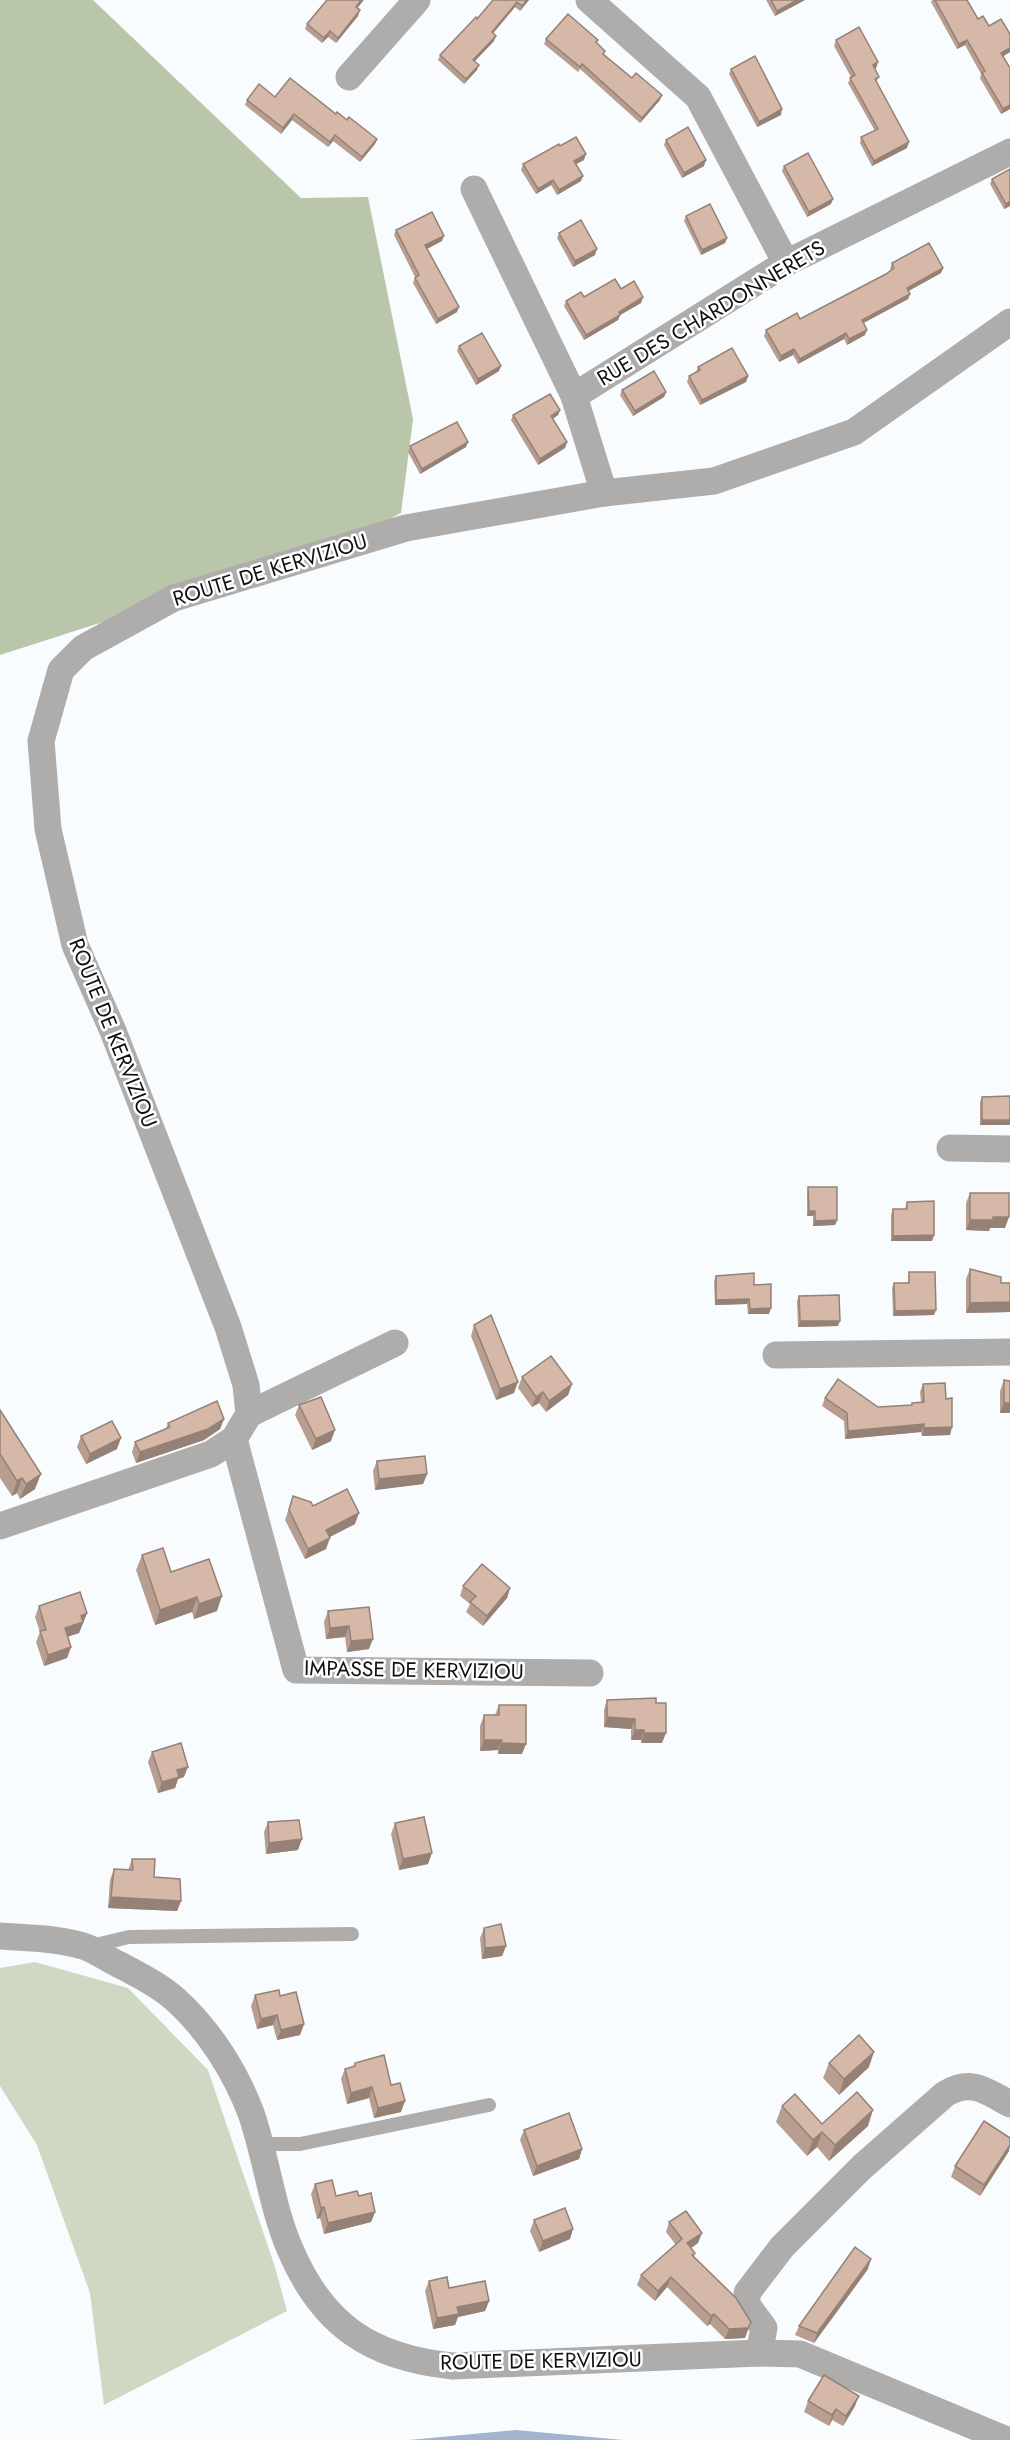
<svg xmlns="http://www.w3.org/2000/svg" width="1010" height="2440" viewBox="0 0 1010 2440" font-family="Jost,sans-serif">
  <rect width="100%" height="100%" fill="#f9fcfe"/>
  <path fill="#ced8c3" d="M35 1962 128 1988 208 2070 275 2267 287 2311 104 2405 90 2293 37 2145 0 2086V1968Z"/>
  <path fill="#b9c6aa" d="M0 0H93L301 198 368 197 413 419 401 513 339 546 0 655Z"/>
  <path fill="#a3b5ce" d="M516 2430 623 2440H409Z"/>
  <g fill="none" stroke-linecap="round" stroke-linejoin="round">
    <g stroke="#aeadac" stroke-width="14">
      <path d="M91 1946 129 1937 352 1934"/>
      <path d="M259 2144H300L489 2105"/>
    </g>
    <g stroke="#aeadac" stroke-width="27">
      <path d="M589 0 698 97 786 263"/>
      <path d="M349 77 417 0"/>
      <path d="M474 189 574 396 604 493"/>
      <path d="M574 396 786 263 1010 152"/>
      <path d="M950 1148 1010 1149"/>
      <path d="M776 1355 1010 1352"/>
      <path d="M249 1414 395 1343"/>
      <path d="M234 1439 296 1670 590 1673"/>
      <path d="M0 1526 211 1454 234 1439 249 1414 246 1385 228 1327 113 1031 75 945 48 829 41 741 61 670 83 648 174 598 406 528 604 493 714 481 854 432 1010 322"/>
      <path d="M0 1936C28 1938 58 1938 86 1947 97 1951 107 1959 118 1964 137 1974 159 1985 176 2000 209 2030 235 2071 251 2113 266 2156 272 2208 290 2249 322 2325 371 2358 453 2366L759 2353 800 2354 1007 2440"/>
      <path d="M759 2353 764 2328 747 2305V2293L782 2247 862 2167 945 2094C972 2078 986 2091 1010 2104"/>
    </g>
  </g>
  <g fill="#b79e90">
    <path d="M493 0H529L520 11 515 7 493 33 494 41 475 61 477 70 464 84 438 60 440 55 477 19Z"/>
    <path d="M766 0H805L775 16Z"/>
    <path d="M932 0H967L978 19 989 26 1010 34V52L1003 56 1010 68V109L1001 114 980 78 981 74 965 45 957 49 931 2Z"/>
    <path d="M357 8 358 16 336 43 328 37 322 43 305 29 307 24Z"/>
    <path d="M546 39 598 40 597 43 604 55 660 100 640 123 580 69 578 72 544 44Z"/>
    <path d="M836 40 878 62 876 68 875 69 879 77 876 82 907 148 872 166 860 143 861 137 875 131 848 83 851 77 834 46Z"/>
    <path d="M731 69 781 115 757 127 729 74Z"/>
    <path d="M247 100 336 114 347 120 377 139 375 144 360 162 333 141 328 147 292 120 281 134 245 105Z"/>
    <path d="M666 140 704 166 682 178 664 145Z"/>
    <path d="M560 146 584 160 576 164 581 181 557 195 551 185 536 194 521 170 523 164Z"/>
    <path d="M784 166 831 204 807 217 782 171Z"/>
    <path d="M1010 169V206L1004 209 990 184 992 179Z"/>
    <path d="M686 216 727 238 725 243 701 255 684 221Z"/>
    <path d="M396 230 442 241 427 249 457 312 436 324 413 283 415 277 394 235Z"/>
    <path d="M559 233 595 255 573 267 557 238Z"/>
    <path d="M892 263 943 268 941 273 908 291 910 294 908 299 863 323 865 335 847 345 844 339 798 364 793 355 779 362 764 336 766 330 800 319 886 274 891 270 890 269Z"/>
    <path d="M621 289 643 297 641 303 620 315 618 320 584 340 564 306 566 301Z"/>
    <path d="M459 346 499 371 476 385 457 351Z"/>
    <path d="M698 367 748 376 746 382 700 405 687 382 689 376 696 372Z"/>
    <path d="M622 390 666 392 664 397 633 416 620 395Z"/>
    <path d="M560 410 558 415 553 419 567 442 565 448 538 465 511 420 513 415Z"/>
    <path d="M410 446 466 447 420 474 408 452Z"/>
    <path d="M982 1097 1010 1125H980V1102Z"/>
    <path d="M808 1187 837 1220 835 1225 813 1226V1216H807V1193Z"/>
    <path d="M970 1193 1005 1228H990L989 1231 966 1230V1203Z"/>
    <path d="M907 1202 934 1235 932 1241H891V1215L893 1209H905Z"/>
    <path d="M970 1269 1001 1283H1010V1312L966 1313V1279Z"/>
    <path d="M909 1272 934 1315 893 1316 892 1288 894 1283H908V1277Z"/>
    <path d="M716 1276 754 1285 769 1314H748L747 1304 715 1305 714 1281Z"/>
    <path d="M799 1296 838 1326 798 1327 797 1301Z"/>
    <path d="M474 1325 514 1393 496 1400 471 1336Z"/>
    <path d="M522 1377 572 1384 568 1395 546 1412 539 1403 532 1407 518 1388Z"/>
    <path d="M1004 1380 1010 1413H1000V1391Z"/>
    <path d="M923 1384 946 1399 952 1427 950 1435 922 1436 921 1432 845 1439 844 1421 822 1406 825 1398 878 1407 911 1406 912 1403 921 1402 920 1392Z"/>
    <path d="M299 1405 331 1441 312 1450 295 1415Z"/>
    <path d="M0 1410 35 1489 20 1499 17 1493 12 1496 0 1478Z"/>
    <path d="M224 1419 220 1429 204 1440 136 1463 132 1452 135 1442 166 1429 168 1423Z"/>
    <path d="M81 1436 117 1449 86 1464 77 1447Z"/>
    <path d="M377 1461 427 1474 423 1484 375 1490 373 1471Z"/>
    <path d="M293 1496 313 1506 355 1524 329 1537 326 1549 305 1559 285 1520Z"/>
    <path d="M142 1555 171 1572 217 1611 194 1619 192 1612 155 1625 136 1570Z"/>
    <path d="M463 1586 510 1588 507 1598 483 1626 466 1612 470 1604 460 1596Z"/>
    <path d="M39 1606 87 1613 79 1633 67 1637 71 1647 67 1658 44 1666 36 1642 40 1632 35 1617Z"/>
    <path d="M369 1607V1649L347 1652 345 1637 326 1639 324 1622 328 1611Z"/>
    <path d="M607 1700 656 1703 662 1743H641V1740H631V1729L604 1727V1710Z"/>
    <path d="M499 1705 522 1754H498V1750L480 1751V1726L484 1715H495Z"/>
    <path d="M152 1752 184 1777 178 1779 175 1788 158 1793 148 1762Z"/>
    <path d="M268 1822 298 1850 266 1854 264 1832Z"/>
    <path d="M395 1823 428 1864 399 1870 391 1834Z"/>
    <path d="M132 1859 181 1901 177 1911 108 1908 110 1880 114 1869 128 1870Z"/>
    <path d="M484 1928 506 1946 502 1956 482 1959 480 1938Z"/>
    <path d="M255 1995 280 1996 304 2024 300 2035 277 2040 273 2025 257 2029 251 2006Z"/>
    <path d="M355 2063 391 2085 401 2112 374 2118 369 2098 347 2104 341 2079 345 2069 353 2067Z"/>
    <path d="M829 2063 869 2067 839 2095 823 2078Z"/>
    <path d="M782 2106 822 2124 868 2126 829 2161 817 2147 807 2156 776 2122Z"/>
    <path d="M524 2130 582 2149 579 2159 533 2176 520 2140Z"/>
    <path d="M1009 2151 980 2196 951 2177 955 2166Z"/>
    <path d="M315 2184 336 2196 375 2212 371 2222 324 2234 320 2218 317 2219 311 2194Z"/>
    <path d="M534 2220 570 2239 539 2252 530 2231Z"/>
    <path d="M669 2222 698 2243 691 2248 695 2253 694 2257 745 2338 725 2339 710 2324 707 2326 667 2287 655 2301 637 2285 641 2275 676 2245 666 2232Z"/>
    <path d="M868 2269 814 2343 795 2335 799 2326Z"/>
    <path d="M429 2281 449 2288 489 2301 485 2311 458 2317 455 2325 433 2329 425 2291Z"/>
    <path d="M808 2401 855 2406 843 2426 832 2420 829 2426 804 2412Z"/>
  </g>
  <g fill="#958175">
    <path d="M361 0H364L354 12 356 7Z"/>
    <path d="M527 0H529L520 11 522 6Z"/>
    <path d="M797 0H805L775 16 777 11Z"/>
    <path d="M517 2 515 7 490 37 492 32Z"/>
    <path d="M360 10 358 16 336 43 338 38Z"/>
    <path d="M330 31 328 37 322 43 324 38Z"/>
    <path d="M496 36 494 41 471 65 473 60Z"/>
    <path d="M967 40 965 45 957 49 959 44Z"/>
    <path d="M1010 48V52L999 59 1001 53Z"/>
    <path d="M878 62 876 68 871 71 873 65Z"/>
    <path d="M479 65 477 70 464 84 466 79Z"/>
    <path d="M662 95 660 100 640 123 642 118Z"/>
    <path d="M1010 105V109L1001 114 1003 109Z"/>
    <path d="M782 109 781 115 757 127 759 122Z"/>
    <path d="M294 114 292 120 281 134 283 128Z"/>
    <path d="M335 135 333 141 328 147 330 142Z"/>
    <path d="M377 139 375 144 360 162 362 157Z"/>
    <path d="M909 142 907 148 872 166 874 161Z"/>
    <path d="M586 154 584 160 572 166 574 161Z"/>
    <path d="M706 160 704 166 682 178 684 173Z"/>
    <path d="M583 176 581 181 557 195 559 190Z"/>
    <path d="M553 180 551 185 536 194 538 189Z"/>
    <path d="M833 199 831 204 807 217 809 212Z"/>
    <path d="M1010 201V206L1004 209 1006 204Z"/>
    <path d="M444 236 442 241 423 251 425 245Z"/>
    <path d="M727 238 725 243 701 255 702 250Z"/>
    <path d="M597 249 595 255 573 267 575 261Z"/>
    <path d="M943 268 941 273 905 293 907 288Z"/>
    <path d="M910 294 908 299 860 325 862 320Z"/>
    <path d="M643 297 641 303 620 315 618 320 584 340 586 335 619 312Z"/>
    <path d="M459 307 457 312 436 324 438 319Z"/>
    <path d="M867 330 865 335 847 345 849 339Z"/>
    <path d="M846 333 844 339 798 364 800 359Z"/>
    <path d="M794 349 793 355 779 362 781 356Z"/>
    <path d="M501 366 499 371 476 385 478 379Z"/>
    <path d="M748 376 746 382 700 405 702 400Z"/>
    <path d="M666 392 664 397 633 416 635 411Z"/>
    <path d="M560 410 558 415 549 421 551 416Z"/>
    <path d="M468 442 466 447 420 474 422 469Z"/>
    <path d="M567 442 565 448 538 465 540 459Z"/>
    <path d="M982 1120H1010V1125H980Z"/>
    <path d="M809 1211H815L813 1216H807Z"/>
    <path d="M993 1217H1009L1005 1228H990L989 1231 966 1230 970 1220Z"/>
    <path d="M837 1220 835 1225 813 1226 815 1221Z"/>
    <path d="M934 1235 932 1241H891L893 1236Z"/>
    <path d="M749 1299 747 1304 715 1305 716 1300Z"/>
    <path d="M1010 1302V1312L966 1313 970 1303Z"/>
    <path d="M771 1308 769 1314H748L750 1309Z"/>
    <path d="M936 1310 934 1315 893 1316 895 1311Z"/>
    <path d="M800 1321H840L838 1326 798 1327Z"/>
    <path d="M518 1382 514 1393 496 1400 500 1389Z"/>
    <path d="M572 1384 568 1395 546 1412 549 1401Z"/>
    <path d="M543 1392 539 1403 532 1407 536 1397Z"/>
    <path d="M1004 1403H1010V1413H1000Z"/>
    <path d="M224 1419 220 1429 204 1440 136 1463 140 1452Z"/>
    <path d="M924 1424 921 1432 845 1439 848 1431Z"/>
    <path d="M952 1427 950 1435 922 1436 924 1428Z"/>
    <path d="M335 1430 331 1441 312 1450 316 1439Z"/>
    <path d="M121 1438 117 1449 86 1464 90 1454Z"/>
    <path d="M41 1474 35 1489 20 1499 26 1484Z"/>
    <path d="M427 1474 423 1484 375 1490 379 1479Z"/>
    <path d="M22 1478 17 1493 12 1496 17 1481Z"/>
    <path d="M359 1513 355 1524 322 1541 326 1530Z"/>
    <path d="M330 1538 326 1549 305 1559 308 1549Z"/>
    <path d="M510 1588 507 1598 483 1626 487 1616Z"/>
    <path d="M222 1596 217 1611 194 1619 199 1604Z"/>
    <path d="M197 1597 192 1612 155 1625 160 1610Z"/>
    <path d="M87 1613 79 1633 61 1639 65 1628 81 1616Z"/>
    <path d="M349 1626 345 1637 326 1639 330 1628Z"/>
    <path d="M373 1639 369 1649 347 1652 351 1641Z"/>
    <path d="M71 1647 67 1658 44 1666 48 1655Z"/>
    <path d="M607 1717 635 1719 631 1729 604 1727Z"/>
    <path d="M635 1730H644L641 1740H631Z"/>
    <path d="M644 1733H666L662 1743H641Z"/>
    <path d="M484 1740H502L498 1750 480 1751Z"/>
    <path d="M501 1743 526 1744 522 1754H498Z"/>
    <path d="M188 1767 184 1777 178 1779 175 1788 158 1793 162 1782 177 1770Z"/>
    <path d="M302 1839 298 1850 266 1854 269 1843Z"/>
    <path d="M432 1853 428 1864 399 1870 403 1859Z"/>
    <path d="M111 1897 181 1901 177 1911 108 1908Z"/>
    <path d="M506 1946 502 1956 482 1959 485 1948Z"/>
    <path d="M277 2015 273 2025 257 2029 261 2019Z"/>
    <path d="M304 2024 300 2035 277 2040 281 2030Z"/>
    <path d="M874 2052 869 2067 839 2095 844 2079Z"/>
    <path d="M372 2087 369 2098 347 2104 351 2093Z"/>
    <path d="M405 2101 401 2112 374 2118 378 2108Z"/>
    <path d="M873 2110 868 2126 829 2161 835 2145Z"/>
    <path d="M822 2132 817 2147 807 2156 813 2140Z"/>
    <path d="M1010 2145 1009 2151 980 2196 984 2185Z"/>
    <path d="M582 2149 579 2159 533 2176 537 2166Z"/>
    <path d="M324 2207 320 2218 317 2219 321 2208Z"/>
    <path d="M375 2212 371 2222 324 2234 328 2223Z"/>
    <path d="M573 2229 570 2239 539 2252 543 2241Z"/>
    <path d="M702 2233 698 2243 684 2253 687 2243Z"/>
    <path d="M871 2259 868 2269 814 2343 817 2333Z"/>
    <path d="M671 2277 667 2287 655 2301 658 2291Z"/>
    <path d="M489 2301 485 2311 458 2317 455 2325 433 2329 437 2318 457 2307Z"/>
    <path d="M714 2314 710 2324 707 2326 711 2316Z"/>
    <path d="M751 2322 745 2338 725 2339 729 2329Z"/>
    <path d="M859 2396 855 2406 843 2426 846 2416Z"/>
    <path d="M836 2409 832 2420 829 2426 832 2415Z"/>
  </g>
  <g fill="#d5b8a7" stroke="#958175" stroke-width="1.5">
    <path d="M327 0H361L356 7 360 10 338 38 330 31 324 38 307 24Z"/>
    <path d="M493 0H527L522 6 517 2 492 32 496 36 473 60 479 65 466 79 440 55 476 17 477 19Z"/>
    <path d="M771 0H797L777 11Z"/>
    <path d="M935 0H967L978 19 983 16 989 26 1001 19 1010 34V48L1001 53 1010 68V105L1003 109 982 73 985 71 967 40 959 44Z"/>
    <path d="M568 14 598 40 596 42 605 51 603 54 632 78 636 73 662 95 642 118 582 64 580 67 546 39Z"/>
    <path d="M859 27 878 62 873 65 879 77 875 79 909 142 874 161 861 137 878 129 850 78 855 75 836 40Z"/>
    <path d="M755 56 782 109 759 122 731 69Z"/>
    <path d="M290 78 336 114 337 112 347 120 349 117 377 139 362 157 335 135 330 142 294 114 283 128 247 100 259 84 275 97Z"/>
    <path d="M688 127 706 160 684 173 666 140Z"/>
    <path d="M576 137 586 154 574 161 583 176 559 190 553 180 538 189 523 164 559 144 560 146Z"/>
    <path d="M808 153 833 199 809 212 784 166Z"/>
    <path d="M1010 169V201L1006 204 992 179Z"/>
    <path d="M710 204 727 238 702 250 686 216Z"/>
    <path d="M432 212 444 236 425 245 459 307 438 319 415 278 419 275 396 230Z"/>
    <path d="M581 220 597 249 575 261 559 233Z"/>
    <path d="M929 243 943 268 907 288 910 294 862 320 867 330 849 339 846 333 800 359 794 349 781 356 766 330 797 313 800 319 886 274 894 268 892 263Z"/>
    <path d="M615 279 621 289 634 281 643 297 619 312 620 315 586 335 566 301 581 292 584 297Z"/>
    <path d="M482 333 501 366 478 379 459 346Z"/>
    <path d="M732 348 748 376 702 400 689 376 700 370 698 367Z"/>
    <path d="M654 371 666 392 635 411 622 390Z"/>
    <path d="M550 394 560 410 551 416 567 442 540 459 513 415Z"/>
    <path d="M457 422 468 442 422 469 410 446Z"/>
    <path d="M1010 1096V1120H982V1097Z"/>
    <path d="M808 1187H837V1220L815 1221V1211H809Z"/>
    <path d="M970 1193H1009V1217H993V1220H970Z"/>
    <path d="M934 1201V1235L893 1236V1209H907V1202Z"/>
    <path d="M970 1269 1001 1277V1283H1010V1302L970 1303Z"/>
    <path d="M909 1272H935L936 1310 895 1311 894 1283H909Z"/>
    <path d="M754 1273V1285L771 1284V1308L750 1309 749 1299 716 1300V1276Z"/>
    <path d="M839 1295 840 1321H800L799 1296Z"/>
    <path d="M491 1315 518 1382 500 1389 474 1325Z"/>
    <path d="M551 1356 572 1384 549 1401 543 1392 536 1397 522 1377Z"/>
    <path d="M838 1379 878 1407 912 1405V1403L924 1402 923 1384 945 1383 946 1399 952 1398V1427L924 1428V1424L848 1431 847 1413 825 1398Z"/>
    <path d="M1004 1380 1010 1381V1403H1004Z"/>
    <path d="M321 1397 335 1430 316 1439 299 1405Z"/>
    <path d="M217 1401 224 1419 208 1429 140 1452 135 1442 170 1427 168 1423Z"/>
    <path d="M0 1410 41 1474 26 1484 22 1478 17 1481 0 1454Z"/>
    <path d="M112 1421 121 1438 90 1454 81 1436Z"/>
    <path d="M425 1456 427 1474 379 1479 377 1461Z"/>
    <path d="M347 1489 359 1513 326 1530 330 1538 308 1549 289 1510 293 1496 311 1502 313 1506Z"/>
    <path d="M163 1548 171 1572 209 1559 222 1596 199 1604 197 1597 160 1610 142 1555Z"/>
    <path d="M482 1564 510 1588 487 1616 470 1602 476 1596 463 1586Z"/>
    <path d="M80 1592 87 1613 81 1616 83 1622 65 1628 71 1647 48 1655 40 1631 46 1630 39 1606Z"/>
    <path d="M369 1607 373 1639 351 1641 349 1626 330 1628 328 1611Z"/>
    <path d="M656 1698V1703H666V1733H644V1730H635V1719L607 1717V1700Z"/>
    <path d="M499 1705H526V1744L501 1743 502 1740H484V1715H499Z"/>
    <path d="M181 1743 188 1767 177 1770 179 1777 162 1782 152 1752Z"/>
    <path d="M424 1817 432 1853 403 1859 395 1823Z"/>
    <path d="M299 1820 302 1839 269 1843 268 1822Z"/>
    <path d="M132 1859H155L154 1877 180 1879 181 1901 111 1897 114 1869 133 1870Z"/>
    <path d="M501 1924 506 1946 485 1948 484 1928Z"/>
    <path d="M279 1990 280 1996 296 1992 304 2024 281 2030 277 2015 261 2019 255 1995Z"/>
    <path d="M859 2035 874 2052 844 2079 829 2063Z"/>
    <path d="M384 2055 391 2085 400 2083 405 2101 378 2108 372 2087 351 2093 345 2069 355 2066V2063Z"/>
    <path d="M857 2092 873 2110 835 2145 822 2132 813 2140 782 2106 795 2094 822 2124Z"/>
    <path d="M569 2113 582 2149 537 2166 524 2130Z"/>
    <path d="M984 2121 1010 2138V2145L984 2185 955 2166Z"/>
    <path d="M332 2180 336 2196 357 2191 359 2196 371 2193 375 2212 328 2223 324 2207 321 2208 315 2184Z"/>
    <path d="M565 2208 573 2229 543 2241 534 2220Z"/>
    <path d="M686 2211 702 2233 687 2243 695 2253 692 2255 736 2298 751 2322 748 2328 729 2329 714 2314 711 2316 671 2277 658 2291 641 2275 682 2239 669 2222Z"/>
    <path d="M855 2247 871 2259 817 2333 799 2326Z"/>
    <path d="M447 2277 449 2288 485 2281 489 2301 457 2307 459 2314 437 2318 429 2281Z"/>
    <path d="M824 2375 859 2396 846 2416 836 2409 832 2415 808 2401Z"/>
  </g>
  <g text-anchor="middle" stroke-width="5" stroke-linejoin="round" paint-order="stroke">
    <g font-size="21" fill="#0f1011" stroke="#fff">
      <text transform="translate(711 313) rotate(-31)" y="7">RUE DES CHARDONNERETS</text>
      <text transform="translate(270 570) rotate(-17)" y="7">ROUTE DE KERVIZIOU</text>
      <text transform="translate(113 1033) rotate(68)" y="7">ROUTE DE KERVIZIOU</text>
      <text transform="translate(414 1670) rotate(1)" y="7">IMPASSE DE KERVIZIOU</text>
      <text transform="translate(541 2361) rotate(-1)" y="7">ROUTE DE KERVIZIOU</text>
    </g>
  </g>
</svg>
